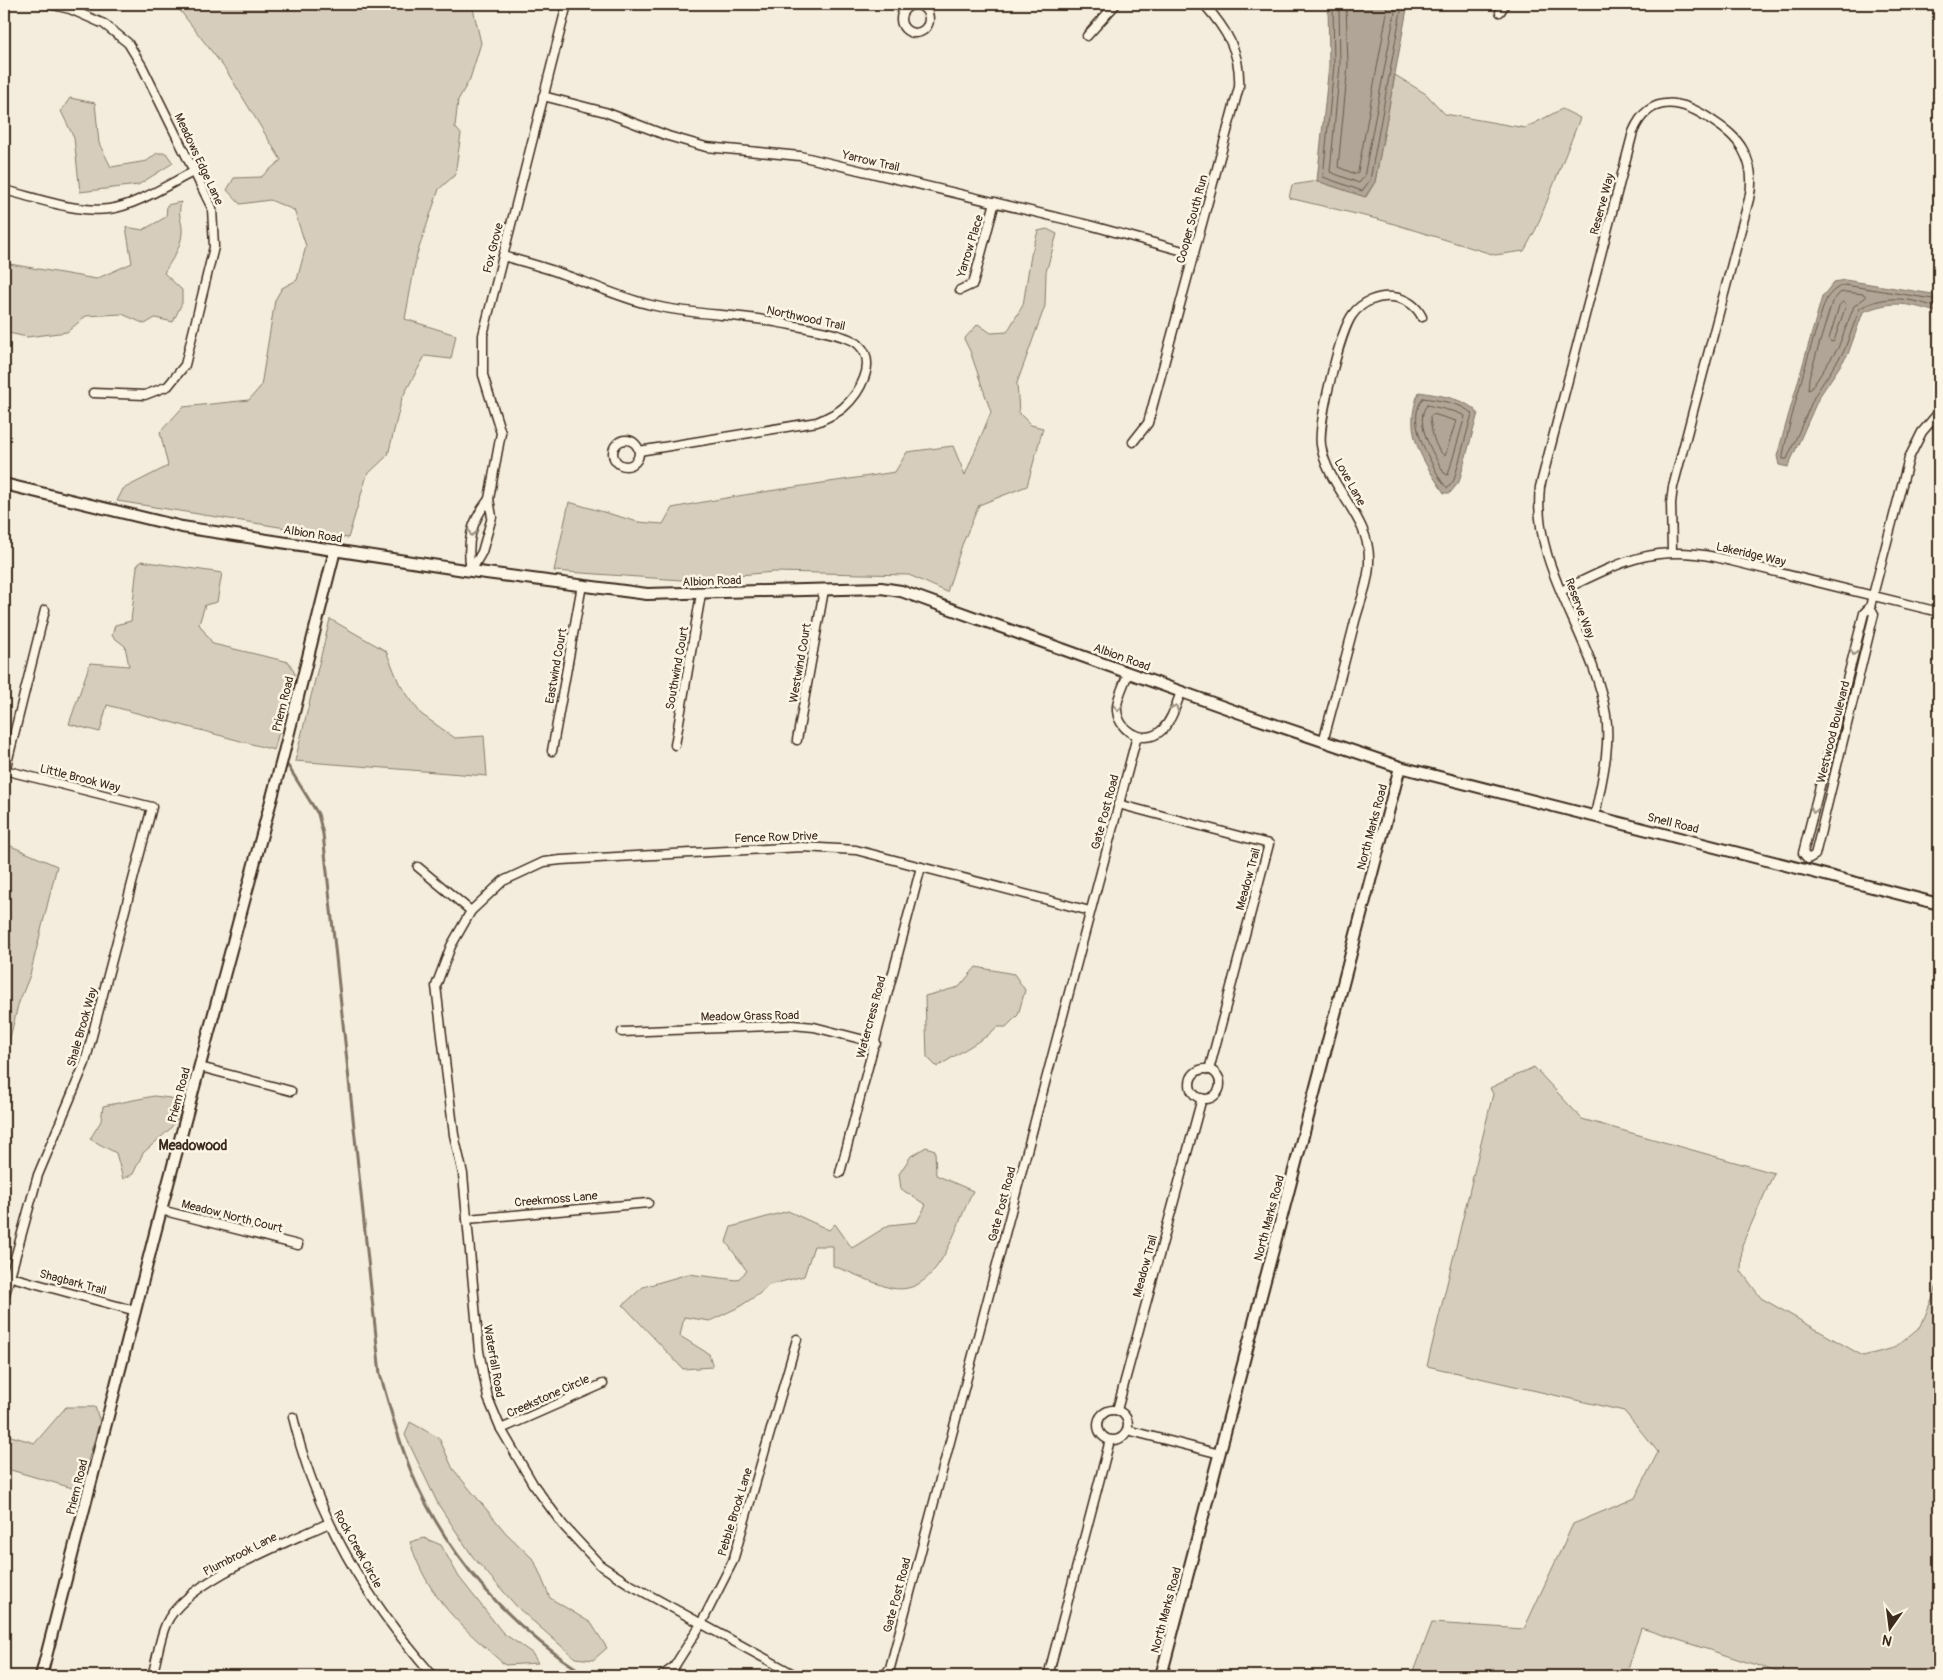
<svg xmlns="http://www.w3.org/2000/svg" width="1943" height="1680" viewBox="0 0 1943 1680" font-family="Pangolin,sans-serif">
  <rect width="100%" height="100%" fill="#f4eddd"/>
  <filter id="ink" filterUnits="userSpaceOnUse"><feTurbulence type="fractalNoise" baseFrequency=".02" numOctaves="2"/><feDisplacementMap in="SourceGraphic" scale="10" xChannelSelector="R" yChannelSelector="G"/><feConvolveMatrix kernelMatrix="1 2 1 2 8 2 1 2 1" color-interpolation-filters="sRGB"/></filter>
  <g filter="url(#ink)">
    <g fill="#d6cdbd" stroke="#887c6e">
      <path d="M175 4H472L481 43 470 79 458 100 455 127 461 134 455 175 439 189 417 254 405 319 456 335 451 359 425 356 402 398 388 455 367 475 348 538 117 501 123 489 168 466 160 432 183 407 249 400 261 386 275 300 282 288 297 280 306 246 294 210 270 200 240 204 227 190 234 178 261 177 281 160 226 70Z"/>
      <path d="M1395 75 1426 94 1445 114 1525 128 1562 109 1580 118 1536 229 1524 251 1495 255 1381 220 1289 198 1292 185 1317 181 1366 197 1375 182Z"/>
      <path d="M70 98 95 103 99 143 111 167 147 161 157 153H166L173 163 138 185 80 192 74 138 61 111Z"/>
      <path d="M181 202C177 218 183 221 182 233 181 249 171 260 164 273L182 290V303L173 322 155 318 145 324 122 314 86 316 67 332 27 337 4 332V263L96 279 132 263 126 227 143 230 166 217 167 205Z"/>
      <path d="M1047 229 1057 234 1046 272 1045 306 1017 383 1019 413 1031 425 1043 428 1027 486 979 505 962 545 947 592 909 575 774 572 681 580 554 571 569 502 638 522 663 524 672 508C746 493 820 484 895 472L907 452 953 446 965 475 991 412 970 351 964 339 978 324 991 333 1007 332 1023 305 1031 255 1038 231Z"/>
      <path d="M141 561 222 573 217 602 205 605 199 624 213 644 289 662 295 674 274 750 107 705 100 732 69 724 90 663 129 666 125 646 112 636 115 625 131 621 137 566Z"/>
      <path d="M330 619 386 651 399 683 421 714 455 738 484 736 487 776 295 761Z"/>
      <path d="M4 843 57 866 30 975 18 1005 4 1063V959L11 944H4Z"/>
      <path d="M976 967 1014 974 1025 990 1018 1015 1006 1027H997L987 1036 937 1067 927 1057 925 996 959 987Z"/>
      <path d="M1534 1067 1582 1119 1774 1173 1742 1245 1741 1271 1761 1298 1863 1356 1894 1348 1921 1326 1939 1281V1676H1790L1641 1628 1626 1676H1412L1432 1623 1524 1629 1573 1524 1635 1498 1658 1452 1624 1411 1427 1366 1493 1094 1490 1088Z"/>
      <path d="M154 1096 178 1099 182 1113 169 1130 143 1153 133 1174 123 1179 116 1153 90 1139 101 1121 103 1106Z"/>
      <path d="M926 1147 935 1150 936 1175 973 1191C955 1225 939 1302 887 1287 868 1281 851 1272 833 1266V1246H814L804 1276 769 1285 759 1294 739 1307 710 1321 684 1317 680 1336 709 1354 713 1367 683 1369 623 1305 643 1287 688 1274 737 1280 747 1271 726 1242 731 1227 788 1211 829 1230 835 1224 852 1248 889 1225 917 1222 926 1205 901 1189 899 1174 911 1156Z"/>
      <path d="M66 1407H95L100 1422 79 1490 4 1468V1434L35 1443Z"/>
      <path d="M410 1422 439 1438 453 1469 506 1533 534 1560 550 1598 591 1623 607 1648 593 1660 575 1658 518 1608 473 1557 438 1504 405 1435Z"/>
      <path d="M424 1538 441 1545 459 1577 503 1633 532 1653 538 1663 505 1665C462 1627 428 1599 410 1542Z"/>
    </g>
    <g fill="#b0a596" stroke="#817466">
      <path d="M1328 4H1404L1407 9 1375 182 1365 197 1317 181 1329 65Z"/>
      <path d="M1845 280 1939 295V313C1909 304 1894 299 1863 312L1848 354 1819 397 1788 467 1779 465 1777 456 1822 297 1834 282Z"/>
      <path d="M1419 392C1438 395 1465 398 1478 413L1459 482 1450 493H1444C1423 461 1402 432 1419 392Z"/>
    </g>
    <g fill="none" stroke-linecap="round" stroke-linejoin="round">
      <g stroke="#6a5b4e" stroke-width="1">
        <path d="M1333 4 1334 65 1323 177 1362 191 1370 180 1401 11 1400 4"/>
        <path d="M1339 4 1340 65 1330 172 1359 183 1364 177 1395 12 1394 4"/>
        <path d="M1346 4 1348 65 1338 167 1355 174 1358 172 1387 13 1386 4"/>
        <path d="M1845 292 1864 294 1866 297 1854 306 1838 348 1811 389 1808 390 1809 378 1832 302 1840 293Z"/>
        <path d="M1939 300 1845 285C1837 287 1832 291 1827 298 1820 310 1781 450 1783 459H1787L1815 395 1844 351 1860 308C1889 293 1910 299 1939 308"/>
        <path d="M1843 302 1846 305 1834 341 1831 342 1829 339 1839 306Z"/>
        <path d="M1423 398C1437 400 1463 403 1472 414L1454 480 1448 488C1442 484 1438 475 1435 469 1424 449 1407 419 1423 398Z"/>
        <path d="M1427 405 1456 412 1465 416 1448 475 1444 473C1436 458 1412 422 1427 405Z"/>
        <path d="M1433 414 1456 421 1445 456C1434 449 1431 429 1430 417Z"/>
      </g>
      <path stroke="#817466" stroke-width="3" d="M288 766 318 814 323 834 380 1374C390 1408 399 1443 413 1476 447 1556 510 1627 583 1673"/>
      <defs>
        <g id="minor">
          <path d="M49 4 70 9 104 24 128 43 142 66 212 208 214 247 185 365 168 386 145 395 93 393"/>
          <circle cx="915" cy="19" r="14"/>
          <path d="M1500 12 1505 4"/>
          <path d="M1087 36 1116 4"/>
          <path d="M543 96 605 112 668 136 706 147 800 156 1089 225 1194 254"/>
          <path d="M4 190C37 198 75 213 109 209 135 206 169 184 193 172"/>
          <path d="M503 256C524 262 545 267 565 275 594 285 621 298 651 305 692 315 734 314 775 322 793 326 848 333 859 345 878 363 859 394 843 408 836 414 826 418 817 422L639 451"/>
          <path d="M960 290 973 284 995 202"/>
          <circle cx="626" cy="453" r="13"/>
          <path d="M1133 442 1148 423 1239 87C1241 52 1226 29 1204 4"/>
          <path d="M471 571 482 552 492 517 489 499 501 433 483 375V335L567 4"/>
          <path d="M471 571C466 542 471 522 489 499"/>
          <path d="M1561 591C1618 564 1650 544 1715 557L1939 612"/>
          <path d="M1870 607 1874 614 1815 855 1808 859 1803 853 1864 613 1870 607 1873 595 1909 458 1922 432 1939 412"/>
          <path d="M1128 673C1125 683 1118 695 1117 706 1115 730 1144 747 1162 730 1172 720 1176 705 1181 692"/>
          <path d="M797 740 824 590"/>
          <path d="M1323 742C1334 701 1345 661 1355 621 1360 602 1369 582 1369 562 1371 517 1327 488 1321 445 1318 423 1340 330 1353 314 1362 302 1378 295 1393 297 1407 299 1416 305 1422 317"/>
          <path d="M675 745 701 594"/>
          <path d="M552 751 582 585"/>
          <path d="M4 770 152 807 85 1063 38 1175 4 1298"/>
          <path d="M5 771 45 610"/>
          <path d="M1118 804 1269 844 1209 1070"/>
          <path d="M1595 816C1601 783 1611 749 1606 715 1594 636 1531 569 1540 487L1633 132C1650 91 1684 101 1713 121 1725 129 1736 137 1743 150 1752 166 1753 182 1749 199L1673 487 1671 503 1672 551"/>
          <path d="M418 867 471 911"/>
          <path d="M622 1032 792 1025 814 1027 876 1043"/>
          <path d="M200 1067 291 1091"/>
          <circle cx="1205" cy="1084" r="15"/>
          <path d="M840 1173 921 867"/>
          <path d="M161 1210 298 1245"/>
          <path d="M467 1219 648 1203"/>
          <path d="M4 1275 136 1311"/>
          <circle cx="1113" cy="1425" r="15"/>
          <path d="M1117 1410 1202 1098"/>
          <path d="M293 1417C316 1518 366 1599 433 1676"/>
          <path d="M501 1429 603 1384"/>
          <path d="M1127 1430 1220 1454"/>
          <path d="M152 1676C157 1660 159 1640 166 1624 185 1581 286 1543 329 1523"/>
          <path d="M662 1676 674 1667 701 1624 733 1561 797 1339"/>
          <path d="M797 1676 629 1584 600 1565 563 1525 533 1484 501 1429 488 1398 479 1351 463 1174 454 1135 436 986 451 946 471 911 503 881 544 862 561 860 802 847 856 850 1090 911"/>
          <path d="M884 1676 890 1668 1137 736"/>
          <path d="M1048 1676 1110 1440"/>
        </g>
        <g id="tertiary">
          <path d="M4 484 182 527 471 571 647 594 881 588 901 591 1243 714 1400 767 1939 904"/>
          <path d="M41 1676 161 1210 282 760 335 550"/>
          <path d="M1161 1676 1400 767"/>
        </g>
      </defs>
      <use href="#minor" stroke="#3b2a1e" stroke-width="11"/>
      <use href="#tertiary" stroke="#3b2a1e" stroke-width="14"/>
      <use href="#minor" stroke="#fcf5e5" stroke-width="8"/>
      <use href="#tertiary" stroke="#fcf5e5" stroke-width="10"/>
    </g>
    <defs><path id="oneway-chevron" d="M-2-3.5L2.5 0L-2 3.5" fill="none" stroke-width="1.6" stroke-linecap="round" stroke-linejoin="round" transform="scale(1.25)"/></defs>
    <g stroke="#9c9082">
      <use href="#oneway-chevron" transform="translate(472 533) rotate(106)"/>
      <use href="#oneway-chevron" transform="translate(1854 652) rotate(104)"/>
      <use href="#oneway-chevron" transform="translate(1118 708) rotate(92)"/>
      <use href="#oneway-chevron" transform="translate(1175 708) rotate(-68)"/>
      <use href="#oneway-chevron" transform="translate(1814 810) rotate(104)"/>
    </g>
  </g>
  <g text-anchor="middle" stroke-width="5" stroke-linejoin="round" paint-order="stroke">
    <g font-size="12" fill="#3b2a1e" stroke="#fcf5e5">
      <text transform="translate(199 159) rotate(65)" y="4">Meadows Edge Lane</text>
      <text transform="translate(871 161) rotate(13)" y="4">Yarrow Trail</text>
      <text transform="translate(1602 204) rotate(-75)" y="4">Reserve Way</text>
      <text transform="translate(1192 219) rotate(-75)" y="4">Cooper South Run</text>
      <text transform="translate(970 246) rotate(-73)" y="4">Yarrow Place</text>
      <text transform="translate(493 248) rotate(-76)" y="4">Fox Grove</text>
      <text transform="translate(806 318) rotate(12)" y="4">Northwood Trail</text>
      <text transform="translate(1350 482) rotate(61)" y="4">Love Lane</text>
      <text transform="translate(313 534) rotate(9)" y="4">Albion Road</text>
      <text transform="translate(1751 554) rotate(13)" y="4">Lakeridge Way</text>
      <text transform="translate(712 581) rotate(-2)" y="4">Albion Road</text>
      <text transform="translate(1580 608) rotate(69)" y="4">Reserve Way</text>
      <text transform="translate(1122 657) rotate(20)" y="4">Albion Road</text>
      <text transform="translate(800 663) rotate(-80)" y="4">Westwind Court</text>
      <text transform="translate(556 666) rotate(-80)" y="4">Eastwind Court</text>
      <text transform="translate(677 668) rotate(-80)" y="4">Southwind Court</text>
      <text transform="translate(283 704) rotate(-76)" y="4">Priem Road</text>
      <text transform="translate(1833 732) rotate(-76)" y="4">Westwood Boulevard</text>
      <text transform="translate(80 778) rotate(14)" y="4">Little Brook Way</text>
      <text transform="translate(1105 812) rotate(-75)" y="4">Gate Post Road</text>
      <text transform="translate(1673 823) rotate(14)" y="4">Snell Road</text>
      <text transform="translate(1372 827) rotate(-75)" y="4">North Marks Road</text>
      <text transform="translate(776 837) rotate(-2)" y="4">Fence Row Drive</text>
      <text transform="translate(1248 879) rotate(-75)" y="4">Meadow Trail</text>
      <text transform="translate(750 1016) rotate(-1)" y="4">Meadow Grass Road</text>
      <text transform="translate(871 1017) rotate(-75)" y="4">Watercress Road</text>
      <text transform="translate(82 1027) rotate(-74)" y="4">Shale Brook Way</text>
      <text transform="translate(179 1095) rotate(-75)" y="4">Priem Road</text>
      <text transform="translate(556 1199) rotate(-5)" y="4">Creekmoss Lane</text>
      <text transform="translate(1002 1204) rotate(-75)" y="4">Gate Post Road</text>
      <text transform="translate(232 1216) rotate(14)" y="4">Meadow North Court</text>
      <text transform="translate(1269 1218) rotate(-75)" y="4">North Marks Road</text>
      <text transform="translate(1145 1266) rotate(-75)" y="4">Meadow Trail</text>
      <text transform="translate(73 1282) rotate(15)" y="4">Shagbark Trail</text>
      <text transform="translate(494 1361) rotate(80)" y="4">Waterfall Road</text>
      <text transform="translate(548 1396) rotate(-24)" y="4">Creekstone Circle</text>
      <text transform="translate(77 1487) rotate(-76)" y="4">Priem Road</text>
      <text transform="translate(735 1512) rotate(-73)" y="4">Pebble Brook Lane</text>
      <text transform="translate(358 1549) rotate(61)" y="4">Rock Creek Circle</text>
      <text transform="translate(240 1554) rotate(-27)" y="4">Plumbrook Lane</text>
      <text transform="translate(897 1595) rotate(-75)" y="4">Gate Post Road</text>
      <text transform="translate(1166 1610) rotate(-75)" y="4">North Marks Road</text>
    </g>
    <g font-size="14" font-weight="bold" fill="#3b2a1e" stroke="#fcf5e5">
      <text x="193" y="1150">Meadowood</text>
    </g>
  </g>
  <rect width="1943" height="1680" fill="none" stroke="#fcf5e5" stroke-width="20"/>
  <rect x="10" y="10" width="1923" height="1660" fill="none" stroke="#3b2a1e" stroke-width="2" filter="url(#ink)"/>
  <g transform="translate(1890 1628) rotate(194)" stroke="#fcf5e5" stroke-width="4" paint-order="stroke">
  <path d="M0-4L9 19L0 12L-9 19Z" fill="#3b2a1e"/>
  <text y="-8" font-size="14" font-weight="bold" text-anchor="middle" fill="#3b2a1e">N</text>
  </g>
</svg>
